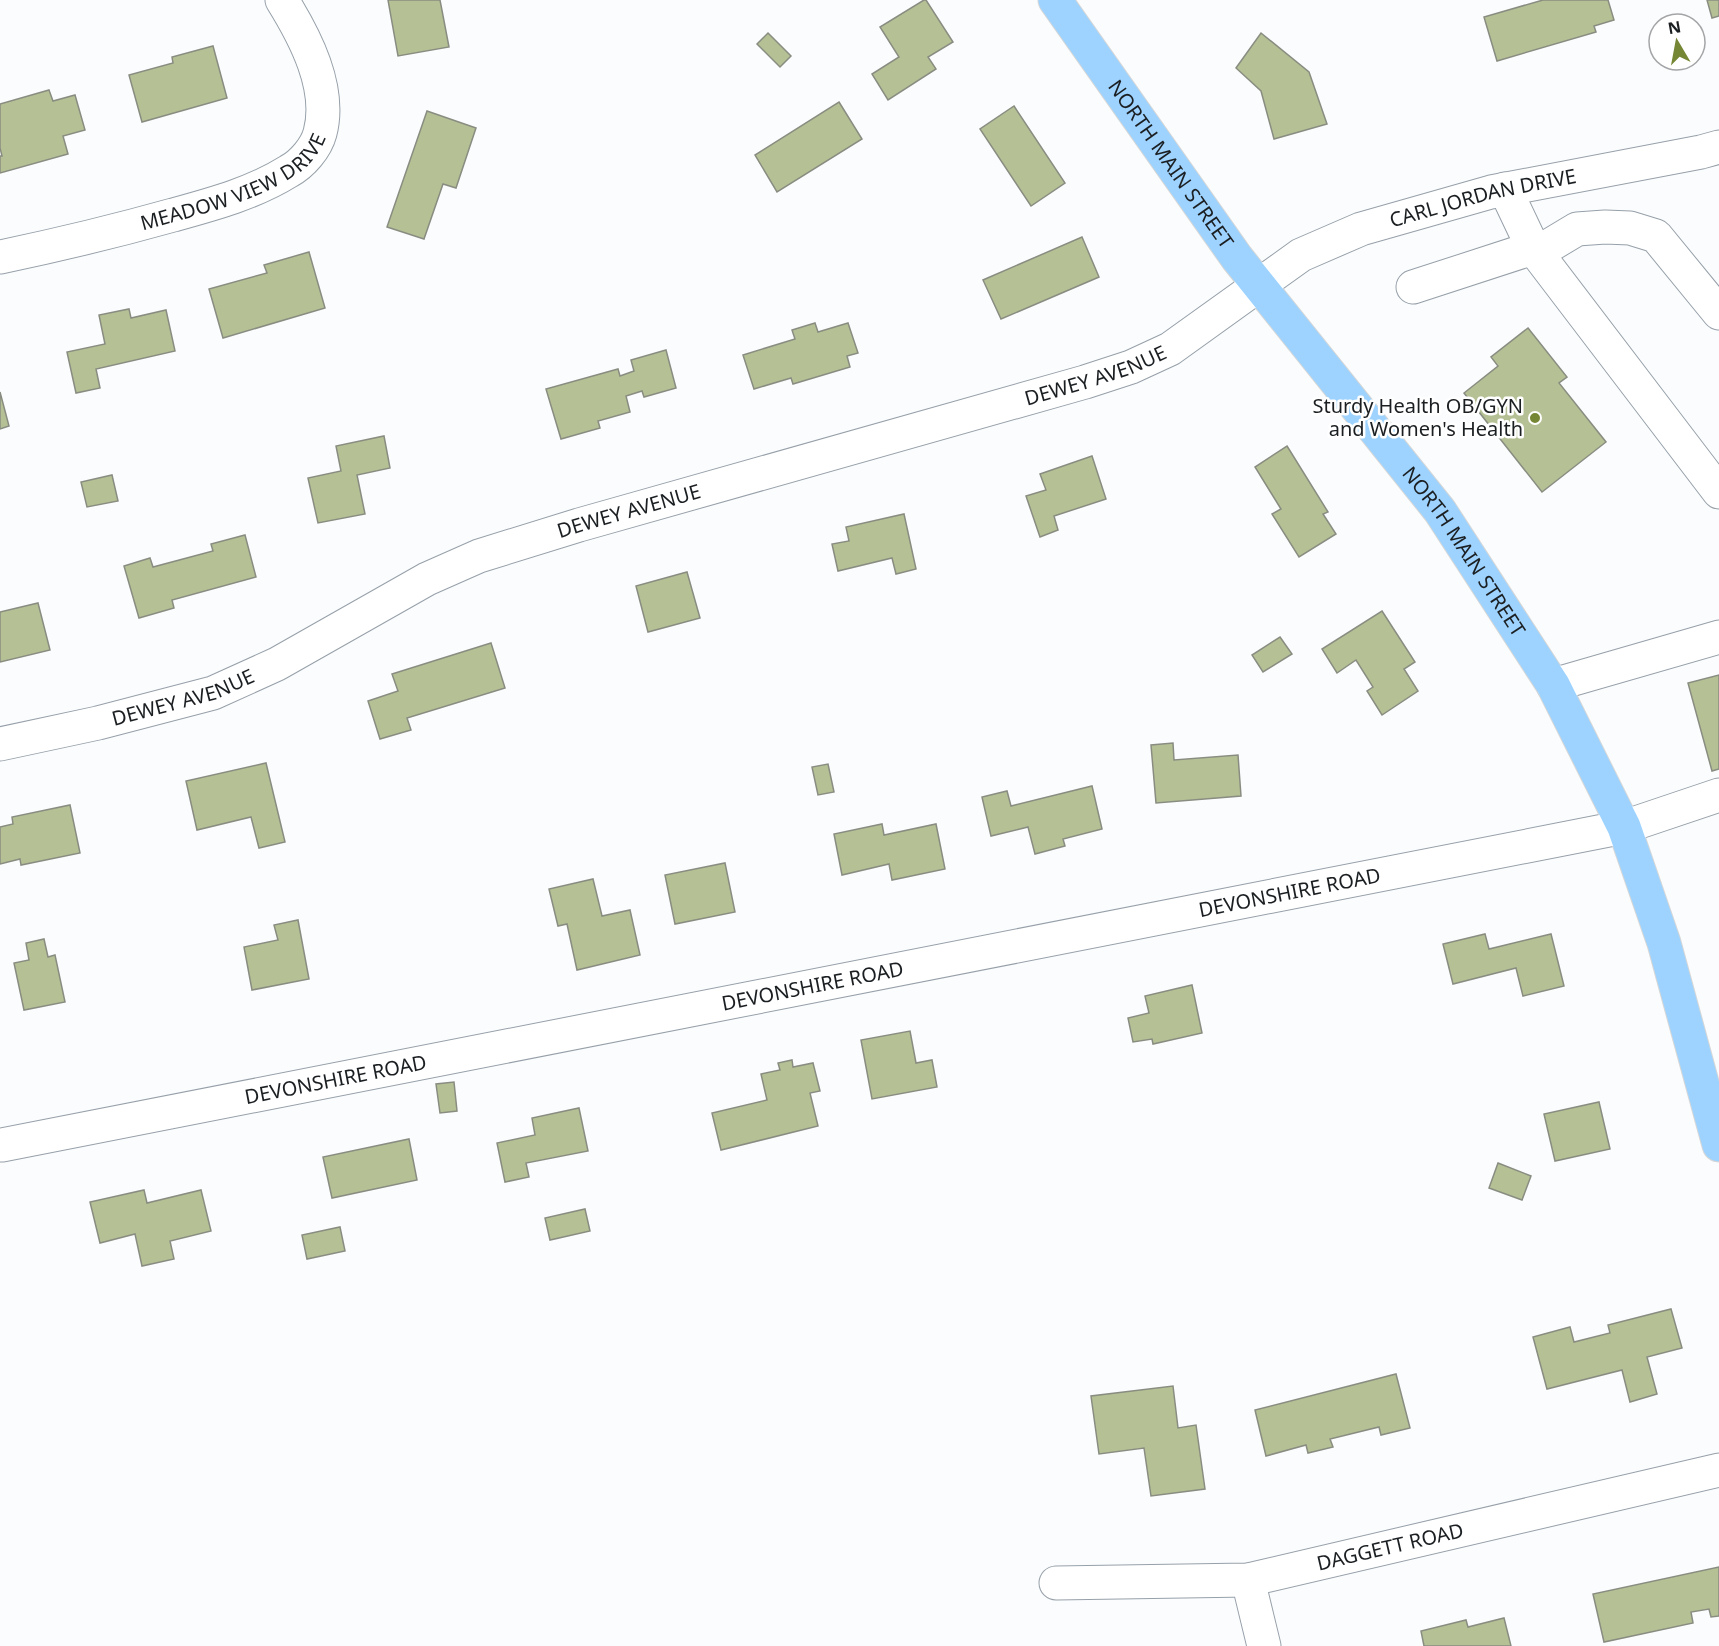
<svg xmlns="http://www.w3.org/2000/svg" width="1719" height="1646" viewBox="0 0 1719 1646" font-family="'Noto Sans',sans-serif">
  <rect width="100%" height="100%" fill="#fafcfe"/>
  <g fill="#b5c195" stroke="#898d81" stroke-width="1.5">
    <path d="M388 0H440L449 47 398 56Z"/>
    <path d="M924 0H926L953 42 928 57 936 69 888 100 872 74 899 57 880 27Z"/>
    <path d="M1543 0H1608L1614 20 1594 26 1596 32 1497 61 1484 17Z"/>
    <path d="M1707 0H1719V16L1712 18Z"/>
    <path d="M768 33 791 56 780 67 757 44Z"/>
    <path d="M1261 33 1309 72 1327 124 1274 139 1261 91 1236 68Z"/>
    <path d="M213 46 227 98 142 122 129 75 173 63 172 57Z"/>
    <path d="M49 90 53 101 75 95 85 130 63 136 68 154 0 173V156H2L0 148V104Z"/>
    <path d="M839 102 862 139 777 192 755 155Z"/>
    <path d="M1014 106 1065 183 1031 206 980 129Z"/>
    <path d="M427 111 476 128 456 188 443 184 424 239 387 227Z"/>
    <path d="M1082 237 1099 277 1001 319 983 280Z"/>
    <path d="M309 252 325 308 223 338 209 289 267 273 264 265Z"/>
    <path d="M129 309 131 318 166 310 175 351 96 369 100 388 76 393 67 352 105 344 99 315Z"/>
    <path d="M815 323 818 332 848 323 858 353 847 356 850 367 793 384 791 378 754 389 743 355 795 339 792 330Z"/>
    <path d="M1528 328 1567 377 1559 383 1606 442 1542 492 1464 393 1498 366 1491 357Z"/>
    <path d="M666 350 676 388 644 397 642 391 626 396 630 412 598 421 600 428 561 439 546 389 618 369 620 376 634 371 631 360Z"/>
    <path d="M0 392 9 426 0 429Z"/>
    <path d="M384 436 390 468 357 475 365 514 318 523 308 478 341 471 336 446Z"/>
    <path d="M1287 446 1328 512 1323 514 1336 534 1299 557 1272 514 1281 509 1255 467Z"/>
    <path d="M1092 456 1106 499 1054 516 1058 530 1040 537 1026 496 1046 490 1040 474Z"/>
    <path d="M112 475 118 501 87 507 81 482Z"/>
    <path d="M904 514 916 569 896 574 892 558 838 571 832 544 849 541 846 527Z"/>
    <path d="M245 535 256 577 172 600 174 608 139 618 124 566 150 558 153 567 213 551 211 544Z"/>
    <path d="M687 572 700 618 648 632 636 586Z"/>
    <path d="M38 603 50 650 0 662V612Z"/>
    <path d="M1382 611 1415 662 1404 669 1418 691 1382 715 1367 691 1373 687 1356 660 1337 673 1322 649Z"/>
    <path d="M1280 637 1292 654 1263 672 1252 655Z"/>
    <path d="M491 643 505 688 407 718 411 730 380 739 368 701 398 691 392 674Z"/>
    <path d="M1719 675V769L1712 771 1688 683Z"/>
    <path d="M1173 743 1174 760 1238 755 1241 796 1156 803 1151 745Z"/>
    <path d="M266 763 285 842 259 848 251 817 197 830 186 781Z"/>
    <path d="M828 764 834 792 818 795 812 767Z"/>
    <path d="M1092 786 1102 829 1063 839 1065 846 1035 854 1028 827 991 836 982 797 1007 791 1011 806Z"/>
    <path d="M70 805 80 853 21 865 20 859 0 864V827L13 824 12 817Z"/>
    <path d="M882 824 884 835 936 824 945 869 892 880 889 864 842 875 834 834Z"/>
    <path d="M725 863 735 912 675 924 665 875Z"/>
    <path d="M593 879 602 916 630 910 640 955 577 970 567 924 558 926 549 889Z"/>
    <path d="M298 920 309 979 252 990 244 947 278 940 274 925Z"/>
    <path d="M1485 934 1489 949 1551 934 1564 986 1523 996 1516 968 1453 984 1443 944Z"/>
    <path d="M44 939 48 957 55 955 65 1002 24 1010 14 963 29 960 26 943Z"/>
    <path d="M1192 985 1202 1033 1153 1044 1152 1039 1133 1042 1128 1018 1149 1013 1145 996Z"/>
    <path d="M910 1031 916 1063 932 1060 937 1087 872 1099 861 1040Z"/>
    <path d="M792 1060 793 1067 813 1063 820 1091 810 1093 818 1126 721 1150 712 1113 767 1100 761 1074 780 1070 778 1063Z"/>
    <path d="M454 1082 457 1111 440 1113 436 1084Z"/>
    <path d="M1599 1102 1610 1149 1555 1161 1544 1114Z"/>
    <path d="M579 1108 588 1151 526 1163 529 1177 505 1182 497 1143 535 1135 532 1118Z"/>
    <path d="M409 1139 417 1180 332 1198 323 1157Z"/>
    <path d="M1498 1163 1531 1176 1522 1200 1489 1188Z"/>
    <path d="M144 1190 147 1203 201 1190 211 1231 170 1241 174 1259 142 1266 135 1234 100 1243 90 1202Z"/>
    <path d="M585 1209 590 1231 550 1240 545 1218Z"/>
    <path d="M340 1227 345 1251 307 1259 302 1235Z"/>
    <path d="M1671 1309 1682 1348 1647 1357 1657 1394 1630 1402 1622 1370 1547 1389 1533 1337 1570 1327 1574 1342 1610 1333 1608 1325Z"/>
    <path d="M1396 1374 1410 1428 1381 1435 1379 1427 1330 1439 1333 1447 1308 1453 1306 1445 1266 1456 1255 1410Z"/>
    <path d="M1173 1386 1178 1428 1196 1425 1205 1489 1151 1496 1144 1448 1099 1454 1091 1396Z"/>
    <path d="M1719 1567V1616L1711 1617 1709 1609 1691 1612 1693 1623 1604 1642 1593 1594Z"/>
    <path d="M1504 1618 1511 1646H1424L1421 1631 1466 1620 1468 1627Z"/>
  </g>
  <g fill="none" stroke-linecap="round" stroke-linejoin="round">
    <defs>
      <g id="minor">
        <path d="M1505 189 1533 248 1719 492"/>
        <path d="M1537 253 1577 229 1605 227 1630 228 1656 236 1719 313"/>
        <path id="s1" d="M0 257C58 245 116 231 173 215 213 204 254 193 289 171 302 164 316 148 320 133 332 88 305 37 282 0"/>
        <path d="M1413 287 1533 248"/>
        <path d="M1553 685 1719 637"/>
        <path id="s2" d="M0 744 98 723 213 693 277 664 427 579 479 556 579 525 1085 382 1131 367 1170 349 1301 255 1361 229 1491 192 1701 152 1719 147"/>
        <path id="s3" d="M2 1145 1624 827 1719 795"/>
        <path d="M1248 1580 1264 1646"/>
        <path id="s4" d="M1056 1583 1248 1580 1719 1470"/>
      </g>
      <g id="major">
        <path id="s5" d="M1055 0 1237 258 1440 511 1553 685 1624 827 1664 943 1719 1145"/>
      </g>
    </defs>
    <use href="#minor" stroke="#97a0a9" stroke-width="35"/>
    <use href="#major" stroke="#d6d7d7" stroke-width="35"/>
    <use href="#minor" stroke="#fff" stroke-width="33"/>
    <use href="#major" stroke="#9ed3ff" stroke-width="33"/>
  </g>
  <circle fill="#758635" stroke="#fff" stroke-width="2" cx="1535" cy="418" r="6"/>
  <g text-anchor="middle" stroke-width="5" stroke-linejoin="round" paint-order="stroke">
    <g font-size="20" fill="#1b1f22" stroke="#fff">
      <text dy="7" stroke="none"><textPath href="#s5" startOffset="201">NORTH MAIN STREET</textPath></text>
      <text dy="7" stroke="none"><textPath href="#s1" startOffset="248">MEADOW VIEW DRIVE</textPath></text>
      <text dy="7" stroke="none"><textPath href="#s2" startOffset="1593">CARL JORDAN DRIVE</textPath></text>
      <text dy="7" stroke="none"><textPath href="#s2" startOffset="1161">DEWEY AVENUE</textPath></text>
      <text dy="7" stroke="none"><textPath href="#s2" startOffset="675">DEWEY AVENUE</textPath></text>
      <text dy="7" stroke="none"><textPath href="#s5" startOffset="687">NORTH MAIN STREET</textPath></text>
      <text dy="7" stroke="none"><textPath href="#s2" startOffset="189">DEWEY AVENUE</textPath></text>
      <text dy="7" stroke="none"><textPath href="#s3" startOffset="1312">DEVONSHIRE ROAD</textPath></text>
      <text dy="7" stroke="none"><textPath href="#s3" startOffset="826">DEVONSHIRE ROAD</textPath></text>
      <text dy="7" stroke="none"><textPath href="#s3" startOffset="340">DEVONSHIRE ROAD</textPath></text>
      <text dy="7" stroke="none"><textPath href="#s4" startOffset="338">DAGGETT ROAD</textPath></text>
    </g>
    <g font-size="20" fill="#1b1f22" stroke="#fff" text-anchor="end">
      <text x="1523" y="413">Sturdy Health OB/GYN<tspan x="1523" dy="23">and Women's Health</tspan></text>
    </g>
  </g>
  <g transform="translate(1677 42) rotate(350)"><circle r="28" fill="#ffffff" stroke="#a4a5a7" stroke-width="1.5"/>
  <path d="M0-4.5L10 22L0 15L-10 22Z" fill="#758635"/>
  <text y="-9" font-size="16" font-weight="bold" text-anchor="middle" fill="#1b1f22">N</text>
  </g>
</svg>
